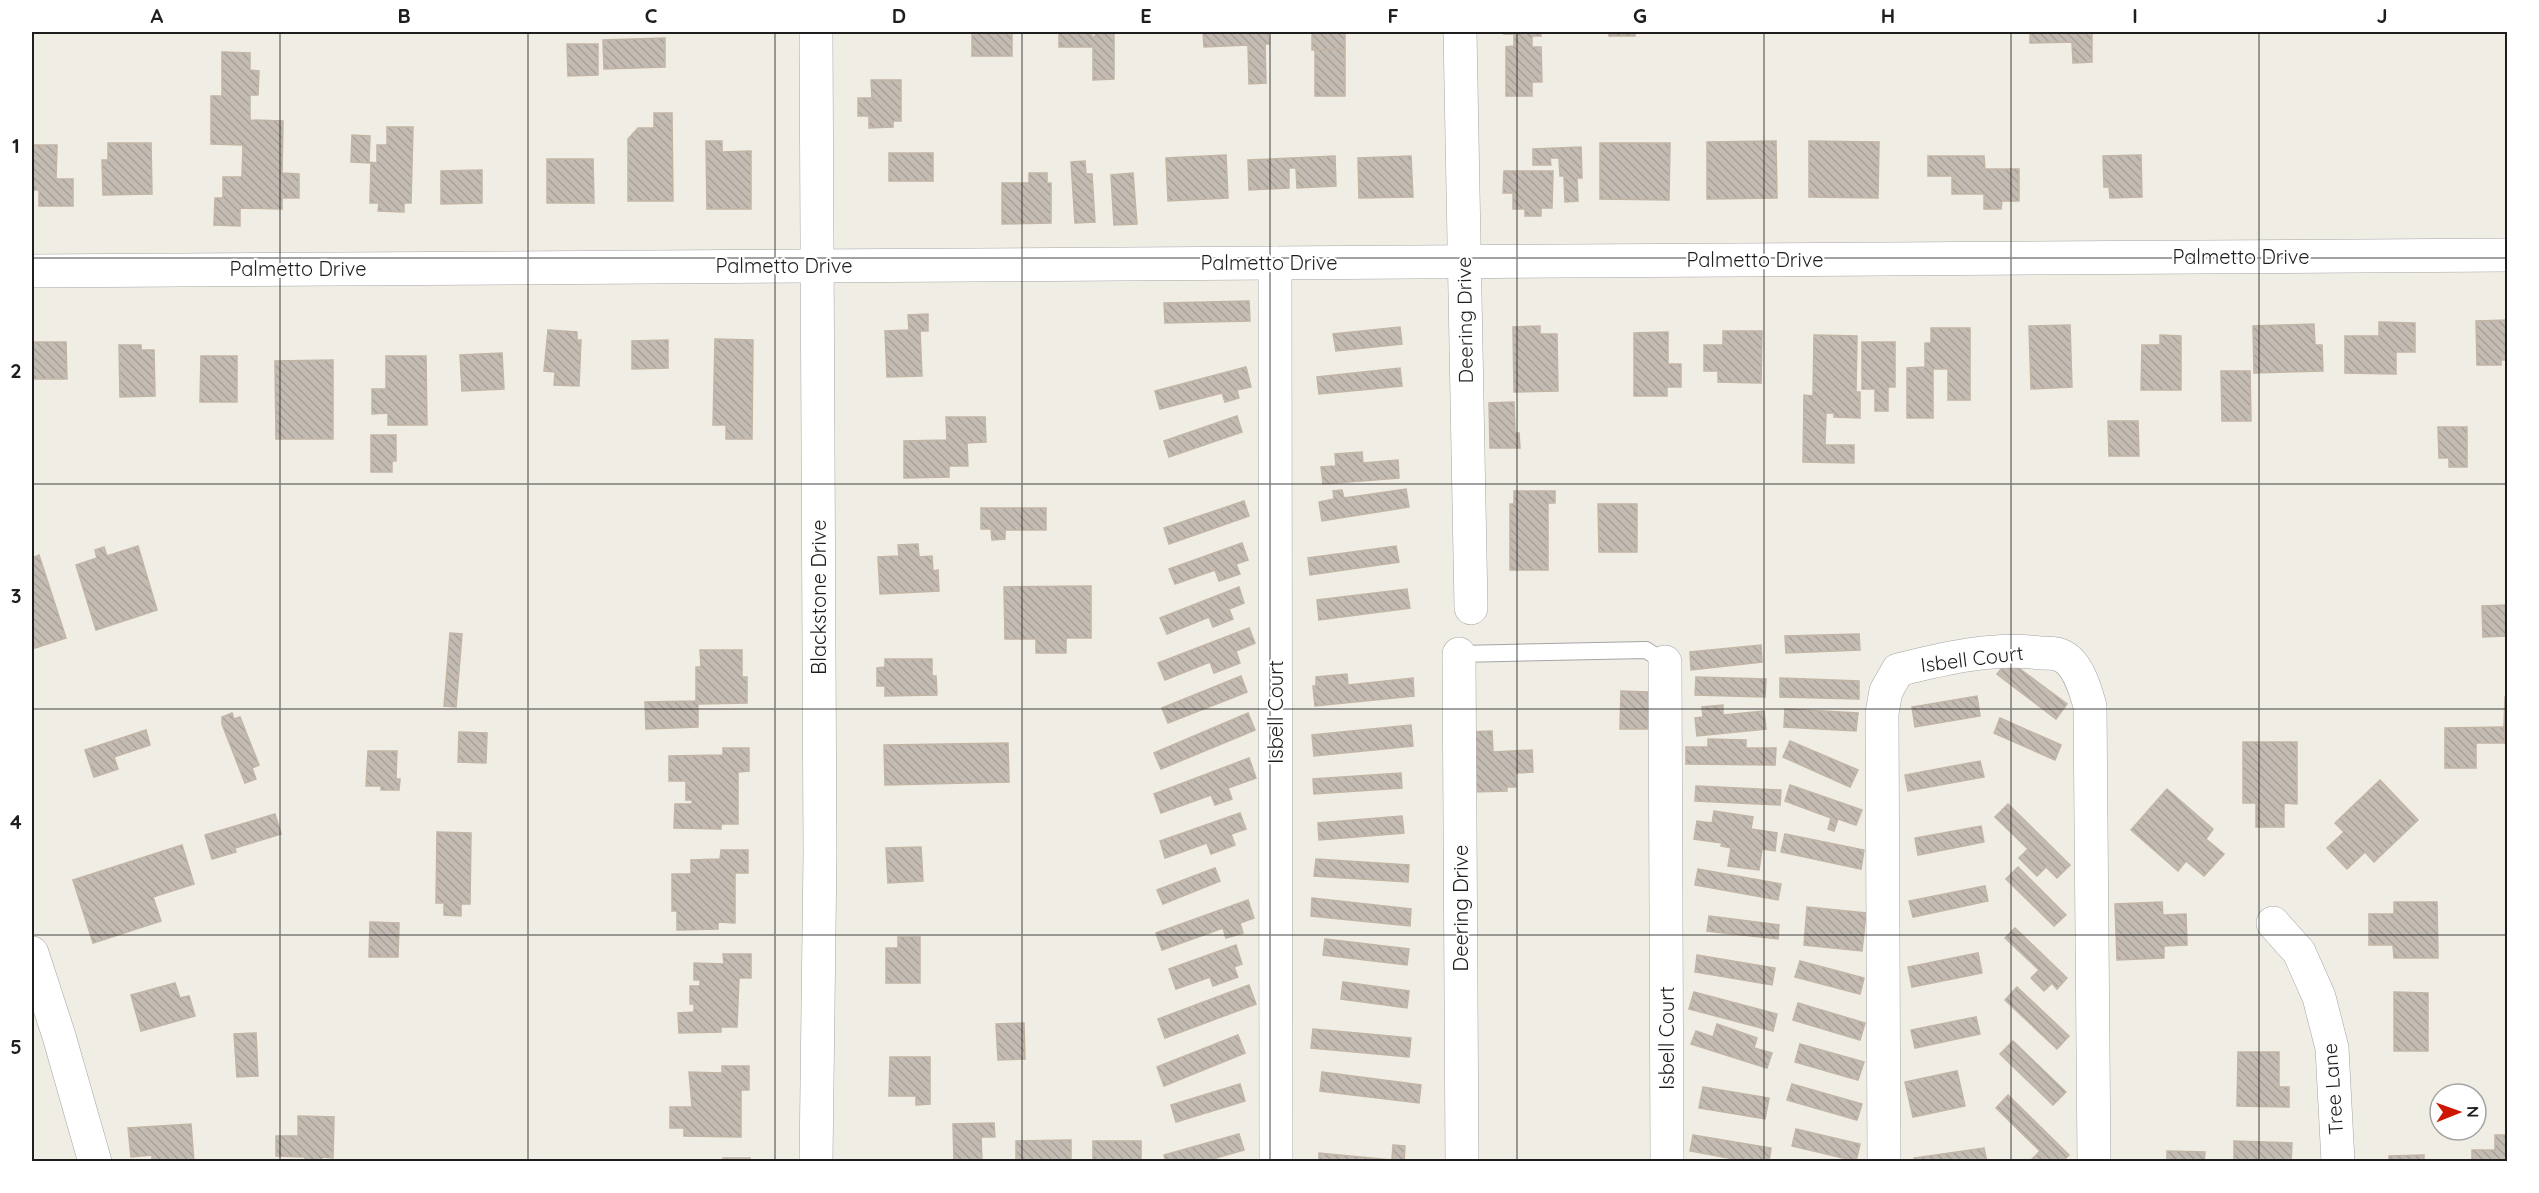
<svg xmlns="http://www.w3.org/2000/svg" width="2539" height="1193" viewBox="0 0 2539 1193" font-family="Quicksand,sans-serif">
  <defs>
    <pattern id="building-back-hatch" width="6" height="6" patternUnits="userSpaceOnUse" patternTransform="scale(1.5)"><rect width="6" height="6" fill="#c4bcb3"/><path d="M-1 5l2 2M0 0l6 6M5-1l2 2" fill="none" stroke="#a8a19a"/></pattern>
  </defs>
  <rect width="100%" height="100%" fill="#f0ede4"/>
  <g fill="url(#building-back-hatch)" stroke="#c2b5a5" stroke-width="1.5">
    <rect x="972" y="32" width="40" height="24"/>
    <path d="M1059 32H1092V37H1095V32H1114V79L1093 80V47H1059Z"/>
    <path d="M1203 32H1268L1269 44H1265L1266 83 1249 84 1248 45 1204 47Z"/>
    <path d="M1312 32H1345V49L1312 50Z"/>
    <path d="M1504 32H1541V36H1532V47H1541L1542 82H1532V96H1506V47L1514 46V34H1504Z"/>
    <rect x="1609" y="32" width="26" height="4"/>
    <path d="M2030 32H2092V62L2073 63 2072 42 2030 43Z"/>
    <path d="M665 38V67L604 69 603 40Z"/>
    <path d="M567 44H598V75L568 76Z"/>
    <path d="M1345 49V96H1315V50Z"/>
    <path d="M222 52 250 53V70L259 71 258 95H250V120L283 121 282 173 299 174V198H282V209L240 208V226L214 225 215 198H223V177H242L243 145 211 144V96H222Z"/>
    <path d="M871 80H901V121H893V127L869 128V116H858V98H872Z"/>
    <path d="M654 113H672L673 201H628V139L638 128H654Z"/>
    <path d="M387 127H413L411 203H404V212L378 211 379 203H370L371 163 351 162 352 135 370 136 369 162 377 163V145H387Z"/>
    <path d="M706 141H722V152L751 151V209H707Z"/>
    <path d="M1776 141 1777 198 1707 199V142Z"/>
    <path d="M1809 141 1879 142 1878 198 1809 197Z"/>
    <path d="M108 143H151L152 194 103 195 102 160H108Z"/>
    <path d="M1600 143H1670L1669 200 1600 199Z"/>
    <path d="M32 145H57L56 179H73V206H39V190H32Z"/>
    <path d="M1581 147 1582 178H1577L1578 201 1565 202 1564 176H1560L1559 158H1550L1551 165H1533V149Z"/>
    <rect x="889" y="153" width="44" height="28"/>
    <path d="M1226 155 1228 198 1168 201 1166 158Z"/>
    <path d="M2141 155 2142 197 2110 198 2109 187H2104L2103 156Z"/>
    <path d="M1335 156 1336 186 1297 188 1296 168H1289V188L1249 190 1248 160Z"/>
    <path d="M1411 156 1413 197 1359 198 1358 158Z"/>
    <path d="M1928 156H1984L1985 169H2019V201H2002L2001 209H1984V194H1952V176H1928Z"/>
    <path d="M547 159H593L594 203H547Z"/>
    <path d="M1085 161 1086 174H1092L1095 222 1075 223 1071 162Z"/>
    <path d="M482 170V203L441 204V171Z"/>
    <path d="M1504 171H1553L1552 208H1541V216H1525V209H1513V193H1503Z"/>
    <path d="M1029 173H1047V183H1051V223L1002 224V183H1029Z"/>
    <path d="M1133 173 1137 224 1114 225 1111 175Z"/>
    <path d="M1249 301 1250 321 1165 323 1164 303Z"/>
    <path d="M928 314V331H920L922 376 887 377 885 331 909 330 908 315Z"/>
    <path d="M2508 320V360H2501V365H2477L2476 321Z"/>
    <path d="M2379 322 2415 323V352H2396V374L2345 373V336H2379Z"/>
    <path d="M2314 324 2315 345H2322L2323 371 2254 373 2253 326Z"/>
    <path d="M2070 325 2072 387 2031 389 2029 326Z"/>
    <path d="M1540 326V334H1557L1558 391 1514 392 1513 327Z"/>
    <path d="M1400 327 1402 344 1336 351 1333 334Z"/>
    <path d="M1931 328H1970V400H1948V369H1933V418H1907V368L1925 367V343H1931Z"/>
    <path d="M548 330 577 332V340H581L579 386 554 385 555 372 544 371Z"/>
    <path d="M1723 331H1762L1761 383 1718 382V371H1704V345H1723Z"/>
    <path d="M1668 332V364H1681V387H1667V396H1634V333Z"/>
    <path d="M1814 335 1857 336 1856 392H1860V418L1834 417V413H1826L1825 445H1854V463L1803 462 1804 395 1813 396Z"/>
    <path d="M2160 335 2181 336V390H2141L2142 345H2160Z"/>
    <path d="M715 339 753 340 752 439H726V425H713Z"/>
    <path d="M668 340V368L632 369V341Z"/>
    <path d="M32 342H66L67 379H32Z"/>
    <path d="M1862 342H1895V387H1888V411H1875V389H1862Z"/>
    <path d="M119 345H141V350H154L155 396 120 397Z"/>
    <path d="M502 353 504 389 462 391 460 355Z"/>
    <path d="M201 356H237V402H200Z"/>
    <path d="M386 356H426L427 425H388V413L372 414V389H386Z"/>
    <path d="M333 360V439H276L275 361Z"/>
    <path d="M1246 367 1251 387 1237 390 1239 398 1225 402 1222 393 1160 409 1155 391Z"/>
    <path d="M1400 368 1402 386 1319 394 1317 377Z"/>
    <path d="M2221 371H2250L2251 421H2222Z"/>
    <path d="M1514 402 1515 433H1519L1520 448H1490L1489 403Z"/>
    <path d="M1237 416 1242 432 1169 457 1164 441Z"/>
    <path d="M946 417H985L986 442 967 443 968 466H949V477L904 478V441L947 440Z"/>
    <path d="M2108 421H2138L2139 456H2109Z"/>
    <path d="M2438 427H2467V467H2449V458H2439Z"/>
    <path d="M371 435H396V461H392V472H371Z"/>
    <path d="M1362 452 1363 463 1398 460 1399 478 1323 484 1321 467 1336 466 1335 454Z"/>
    <path d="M1406 489 1409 507 1322 521 1319 502 1334 499 1333 491 1342 490 1344 498Z"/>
    <path d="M1514 491H1555V503H1548V570H1510V504H1514Z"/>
    <path d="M1244 501 1249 516 1169 544 1164 528Z"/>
    <path d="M1598 504H1637V552H1599Z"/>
    <path d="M981 508H1046V530H1005V539L992 540 991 529H981Z"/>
    <path d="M1242 543 1248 560 1236 564 1240 574 1219 581 1215 570 1175 584 1169 569Z"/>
    <path d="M918 544 919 557 932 556 933 571 938 570 939 591 880 594 878 557 899 556 898 545Z"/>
    <path d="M138 546 157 610 96 630 76 565 97 558 95 550 104 547 107 556Z"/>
    <path d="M1396 546 1399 562 1310 575 1308 558Z"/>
    <path d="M39 555 66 638 35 648 34 642 32 643V558Z"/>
    <path d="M1091 586V638H1066V653H1036V639H1005L1004 587Z"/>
    <path d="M1239 587 1244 603 1229 609 1233 619 1213 627 1209 617 1167 634 1160 618Z"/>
    <path d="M1407 589 1410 608 1319 620 1317 600Z"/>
    <path d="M2508 605V636L2483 637 2482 606Z"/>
    <path d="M1249 628 1255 643 1236 651 1240 663 1214 673 1210 662 1165 680 1158 663Z"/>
    <path d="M450 633 462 634 456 707 444 706Z"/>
    <path d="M1859 634 1860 650 1786 653 1785 636Z"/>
    <path d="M1761 645 1762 662 1691 670 1690 652Z"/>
    <path d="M700 650H742V677H747V703L698 704V727L646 729 645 702 696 701V667H701Z"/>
    <path d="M885 659H932V676H936L937 695 885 696V686H877V668L885 667Z"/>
    <path d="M2008 660 2067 704 2056 719 1997 674Z"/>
    <path d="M1347 674 1348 685 1413 678 1414 696 1315 706 1313 686H1316V677Z"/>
    <path d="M1241 676 1247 692 1168 723 1162 708Z"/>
    <path d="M1696 677 1766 679 1765 697 1695 695Z"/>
    <path d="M1780 678 1859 681V699L1780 697Z"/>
    <path d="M1621 691 1648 692V729H1620Z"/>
    <path d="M1977 696 1980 716 1915 727 1912 707Z"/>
    <path d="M2505 697H2508V727H2504Z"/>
    <path d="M1723 705V715L1764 711 1766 729 1697 736 1695 718 1703 717 1702 707Z"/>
    <path d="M1785 709 1858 713 1856 731 1784 727Z"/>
    <path d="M232 713 234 719 240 717 259 765 252 768 256 779 245 783 222 724V717Z"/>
    <path d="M1248 713 1255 730 1161 769 1154 753Z"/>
    <path d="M2000 718 2061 745 2055 760 1994 733Z"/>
    <path d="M1411 725 1413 746 1314 756 1312 735Z"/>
    <path d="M2504 727 2505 743H2476V768H2445V728Z"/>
    <path d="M146 730 150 745 114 757 118 769 94 777 85 750Z"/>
    <path d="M1492 731 1493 752 1532 750 1533 772 1515 773 1516 787H1507V791L1472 792 1469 732Z"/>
    <path d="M459 732 487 733 486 763 458 762Z"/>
    <path d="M1708 739 1746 740V748H1776L1775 765 1686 764V747H1708Z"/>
    <path d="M1790 741 1858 770 1850 787 1783 757Z"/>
    <path d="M2243 742H2297V804L2284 803V827H2256V803H2243Z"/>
    <path d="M1008 743 1009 782 885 785 884 745Z"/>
    <path d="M723 748H749V771L738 772V824H721V829L674 828 675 804H692V800H686V781H669V756L723 755Z"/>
    <path d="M368 751H397L396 779H400L399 790H381V786H366Z"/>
    <path d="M1249 758 1256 778 1228 788 1232 799 1215 805 1211 795 1161 813 1154 794Z"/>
    <path d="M1980 761 1984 777 1908 791 1905 775Z"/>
    <path d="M1401 773 1402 788 1314 794 1313 779Z"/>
    <path d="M2380 780 2418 820 2374 862 2365 852 2347 869 2327 848 2344 832 2335 823Z"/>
    <path d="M1790 785 1862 810 1856 825 1838 819 1834 831 1828 829 1831 818 1785 801Z"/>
    <path d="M1696 786 1781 790 1780 805 1695 801Z"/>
    <path d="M2167 789 2213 829 2206 839 2224 854 2204 876 2186 861 2178 871 2131 830Z"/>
    <path d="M2008 804 2070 865 2057 878 2046 867 2037 876 2019 858 2028 849 1995 817Z"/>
    <path d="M1714 811 1753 817 1751 829 1777 833 1775 851 1762 849 1759 870 1728 866 1731 848 1721 846 1722 843 1694 839 1697 821 1712 823Z"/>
    <path d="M1240 813 1246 829 1231 834 1235 845 1211 854 1207 843 1165 858 1160 841Z"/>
    <path d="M275 814 281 834 235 848 236 852 212 859 205 835Z"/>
    <path d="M1402 816 1404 833 1319 840 1318 823Z"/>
    <path d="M1981 826 1984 842 1918 855 1915 838Z"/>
    <path d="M437 832 471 833 470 904H461V916L444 915V903H436Z"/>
    <path d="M1785 834 1864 850 1861 869 1781 852Z"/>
    <path d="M182 845 194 884 153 897 161 921 93 943 73 880Z"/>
    <path d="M921 847 923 881 888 883 886 848Z"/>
    <path d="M721 850H748V873H735V923L718 922V929L677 930V911H672V874H691V860L720 859Z"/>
    <path d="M1316 859 1409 865 1408 882 1314 876Z"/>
    <path d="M2018 867 2066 915 2054 926 2006 879Z"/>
    <path d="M1215 868 1220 881 1163 904 1157 890Z"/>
    <path d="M1698 869 1781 884 1778 900 1695 885Z"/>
    <path d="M1985 886 1988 901 1913 917 1909 901Z"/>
    <path d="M1312 898 1411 909 1410 926 1311 916Z"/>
    <path d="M1248 900 1254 918 1240 923 1243 933 1226 938 1223 928 1162 950 1156 933Z"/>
    <path d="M2162 902 2163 915 2186 914 2187 945 2164 946V958L2117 960 2115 904Z"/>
    <path d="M2394 902H2437L2438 958H2394L2393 945H2369V914H2394Z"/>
    <path d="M1807 907 1866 913 1862 951 1804 945Z"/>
    <path d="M1709 916 1779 925 1778 939 1707 931Z"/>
    <path d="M370 922 399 923 398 957H369Z"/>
    <path d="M2015 928 2067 978 2057 989 2052 983 2044 991 2031 978 2039 970 2005 938Z"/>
    <path d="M898 937H920V983H886V948H898Z"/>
    <path d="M1325 939 1409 949 1407 965 1323 955Z"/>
    <path d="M1236 945 1242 964 1234 967 1238 977 1213 986 1210 977 1176 989 1169 969Z"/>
    <path d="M1978 953 1982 973 1912 987 1908 967Z"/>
    <path d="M723 954H751V978H739L737 1027H721V1032L679 1033 678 1013 694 1012V1004H690V986H700V980H694V963L724 964Z"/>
    <path d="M1697 955 1775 968 1772 985 1695 972Z"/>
    <path d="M1800 961 1864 978 1860 994 1795 977Z"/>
    <path d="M1343 982 1409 991 1407 1008 1341 999Z"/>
    <path d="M175 983 180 998 189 996 195 1016 141 1031 131 995Z"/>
    <path d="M1249 985 1256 1004 1165 1038 1158 1019Z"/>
    <path d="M2017 987 2069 1036 2057 1049 2005 1000Z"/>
    <path d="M1694 992 1777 1014 1773 1031 1689 1009Z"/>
    <path d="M2394 992 2428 993V1051H2394Z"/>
    <path d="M1798 1003 1865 1023 1860 1040 1793 1020Z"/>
    <path d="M1976 1017 1980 1034 1915 1048 1911 1030Z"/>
    <path d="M1024 1023 1025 1059 998 1060 996 1024Z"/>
    <path d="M1717 1024 1757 1038 1754 1048 1772 1053 1767 1068 1691 1044 1696 1031 1713 1037Z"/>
    <path d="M1313 1029 1411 1038 1409 1057 1311 1048Z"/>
    <path d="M256 1033 258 1076 237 1077 234 1034Z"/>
    <path d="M1238 1035 1245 1053 1164 1086 1157 1067Z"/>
    <path d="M2013 1041 2066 1092 2053 1105 2000 1054Z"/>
    <path d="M1800 1044 1864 1062 1858 1080 1795 1062Z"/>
    <path d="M2238 1052H2279V1087H2289V1107L2237 1106Z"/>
    <path d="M890 1057H930V1104L916 1105V1096H889Z"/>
    <path d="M722 1066H749V1090H741V1137L684 1136V1128H670V1107H692L689 1072 722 1073Z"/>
    <path d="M1957 1071 1965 1106 1913 1117 1905 1082Z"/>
    <path d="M1322 1072 1421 1085 1419 1103 1320 1091Z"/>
    <path d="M1240 1084 1245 1101 1176 1122 1171 1105Z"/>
    <path d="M1792 1084 1862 1104 1857 1120 1787 1100Z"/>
    <path d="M1703 1087 1769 1098 1765 1119 1699 1108Z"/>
    <path d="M2008 1095 2069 1155 2062 1162H2033L2031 1160 2040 1151 1996 1108Z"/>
    <path d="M298 1116 334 1117 333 1158 322 1157V1162H305V1157L276 1156V1136H298Z"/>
    <path d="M994 1123 995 1137H981L982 1162H954L953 1124Z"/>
    <path d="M191 1124 194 1162H152V1155L131 1157 128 1128Z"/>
    <path d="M1796 1129 1860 1144 1856 1161 1792 1146Z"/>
    <path d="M1239 1134 1244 1150 1202 1162H1166L1164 1155Z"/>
    <path d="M1693 1135 1771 1148 1769 1162H1750L1690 1151Z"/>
    <path d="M2495 1135H2508V1162H2472V1150H2495Z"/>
    <path d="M1071 1140V1162H1016V1141Z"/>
    <rect x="1093" y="1141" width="48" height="21"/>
    <path d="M2234 1141 2292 1143 2291 1162H2234Z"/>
    <path d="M1393 1145 1405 1146 1404 1162H1319V1153L1392 1160Z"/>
    <path d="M1984 1148 1987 1162H1915L1914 1158Z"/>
    <path d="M2167 1151 2205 1152 2204 1162H2167Z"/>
    <path d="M2424 1155V1162H2389V1156Z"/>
    <rect x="723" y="1158" width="27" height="4"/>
  </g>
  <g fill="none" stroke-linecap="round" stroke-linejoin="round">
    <defs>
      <path id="service" d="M1459 654 1646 650 1665 662"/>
      <g id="minor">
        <path d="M1460 32 1471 608"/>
        <path d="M1275 263 1276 1162"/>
        <path d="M32 271 2508 255"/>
        <path d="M1459 654 1462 1162"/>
        <path d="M1665 662 1667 1162"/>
        <path d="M2273 923 2299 952 2319 997 2332 1048 2338 1162"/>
        <path d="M32 953 59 1036 95 1162"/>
        <path d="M816 1162 820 854 816 32"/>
        <path d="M1884 1162 1882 713 1886 691 1898 670C1945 658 1993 647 2041 653 2046 653 2055 653 2060 655 2078 662 2085 689 2090 706L2094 1162"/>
      </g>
    </defs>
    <use href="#service" stroke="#a5a5a5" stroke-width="18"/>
    <use href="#minor" stroke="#a5a5a5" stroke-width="34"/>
    <use href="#service" stroke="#fff" stroke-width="16"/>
    <use href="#minor" stroke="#fff" stroke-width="33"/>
  </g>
  <path fill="none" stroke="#1e1e1e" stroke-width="1.5" stroke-opacity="0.55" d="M280 32V1162M528 32V1162M775 32V1162M1022 32V1162M1270 32V1162M1517 32V1162M1764 32V1162M2011 32V1162M2259 32V1162M32 258H2508M32 484H2508M32 709H2508M32 935H2508"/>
  <g text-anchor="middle" stroke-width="4.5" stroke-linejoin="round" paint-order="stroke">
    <g font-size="20" fill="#1e1e1e" stroke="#fff">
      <text x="2241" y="264">Palmetto Drive</text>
      <text x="1755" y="267">Palmetto Drive</text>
      <text x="1269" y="270">Palmetto Drive</text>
      <text x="784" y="273">Palmetto Drive</text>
      <text x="298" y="276">Palmetto Drive</text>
      <text transform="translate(1465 320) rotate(-91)" y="7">Deering Drive</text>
      <text transform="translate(819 597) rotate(-90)" y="7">Blackstone Drive</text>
      <text transform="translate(1972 659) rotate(-7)" y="7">Isbell Court</text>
      <text transform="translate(1276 712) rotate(-90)" y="7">Isbell Court</text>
      <text transform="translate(1461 908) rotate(-90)" y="7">Deering Drive</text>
      <text transform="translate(1667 1038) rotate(-90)" y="7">Isbell Court</text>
      <text transform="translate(2333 1089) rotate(-94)" y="7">Tree Lane</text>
    </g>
  </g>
  <rect width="2539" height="1193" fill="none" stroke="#ffffff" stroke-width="66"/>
  <g transform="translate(2458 1112) rotate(89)"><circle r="28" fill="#ffffff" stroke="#a5a5a5" stroke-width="1.5"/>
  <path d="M0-4.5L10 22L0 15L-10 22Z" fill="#cd1700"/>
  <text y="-9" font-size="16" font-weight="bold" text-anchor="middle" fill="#1e1e1e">N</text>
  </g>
  <rect x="33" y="33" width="2473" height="1127" fill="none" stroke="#1e1e1e" stroke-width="2"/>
  <g font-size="20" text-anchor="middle" font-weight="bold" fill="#1e1e1e">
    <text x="157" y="23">A</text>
    <text x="404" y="23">B</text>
    <text x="651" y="23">C</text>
    <text x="899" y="23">D</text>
    <text x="1146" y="23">E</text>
    <text x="1393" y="23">F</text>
    <text x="1640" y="23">G</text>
    <text x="1888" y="23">H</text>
    <text x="2135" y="23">I</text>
    <text x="2382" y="23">J</text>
    <text x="16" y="153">1</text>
    <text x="16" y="378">2</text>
    <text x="16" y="603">3</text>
    <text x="16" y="829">4</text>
    <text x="16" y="1054">5</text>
  </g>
</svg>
